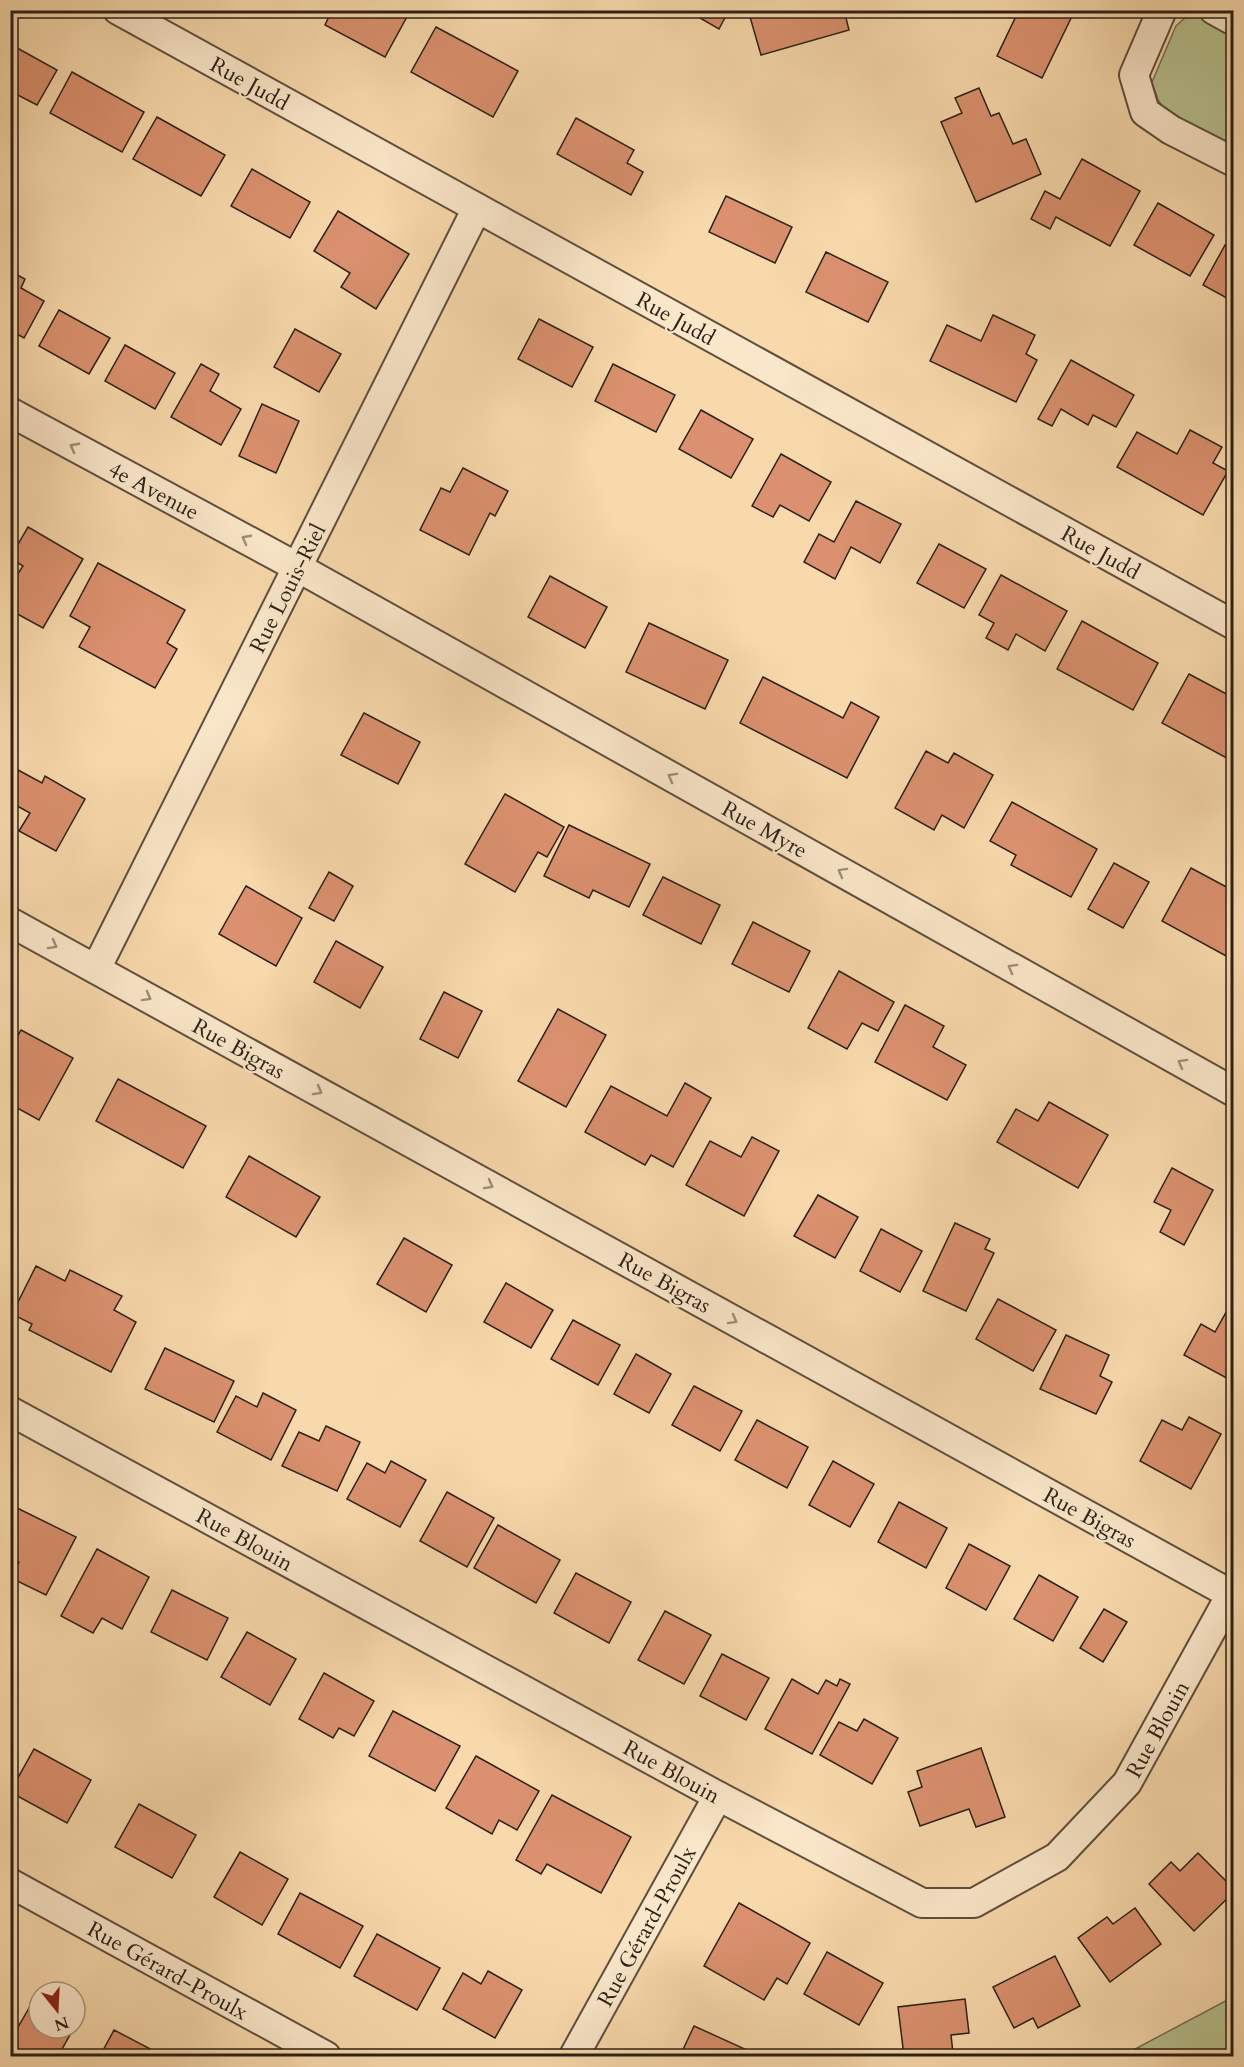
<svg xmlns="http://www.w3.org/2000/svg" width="1244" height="2067" viewBox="0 0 1244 2067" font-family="Cardo,serif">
  <rect width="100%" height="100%" fill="#f8d9ac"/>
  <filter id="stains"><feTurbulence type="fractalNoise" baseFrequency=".00333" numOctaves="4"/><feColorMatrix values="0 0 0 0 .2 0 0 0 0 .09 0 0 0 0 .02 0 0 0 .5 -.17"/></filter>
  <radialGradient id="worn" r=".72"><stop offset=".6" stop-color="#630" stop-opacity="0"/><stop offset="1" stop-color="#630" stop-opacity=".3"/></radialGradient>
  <g fill="#b7c08e" stroke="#717053" stroke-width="1.5">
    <path d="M1189 14 1211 18 1233 30V151L1172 120 1158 100 1152 82 1176 26Z"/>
    <path d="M1233 1997V2056H1122Z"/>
  </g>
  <g fill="#db916f" stroke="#2b2118" stroke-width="1.5">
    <path d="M332 10H403L409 13 385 57 325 25Z"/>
    <path d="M686 10H729L719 29Z"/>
    <path d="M748 10H844L849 30 761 55Z"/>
    <path d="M1019 10H1075L1042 78 997 56Z"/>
    <path d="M436 27 518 71 493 117 411 72Z"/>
    <path d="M10 44 57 70 37 105 10 91Z"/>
    <path d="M72 72 144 112 122 152 50 113Z"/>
    <path d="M979 88 991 116 999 113 1013 144 1026 139 1041 174 976 202 941 122 962 113 955 98Z"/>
    <path d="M157 117 225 155 201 196 133 159Z"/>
    <path d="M576 118 634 150 627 163 643 172 631 195 557 154Z"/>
    <path d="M1082 159 1140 191 1110 246 1056 217 1050 229 1031 219 1045 191 1060 199Z"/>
    <path d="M252 169 310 202 290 238 231 206Z"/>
    <path d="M726 196 792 227 775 263 709 232Z"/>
    <path d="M1158 203 1214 235 1190 276 1134 245Z"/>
    <path d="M338 211 409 254 376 309 341 287 350 273 314 251Z"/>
    <path d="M1225 245 1234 250V302L1203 285Z"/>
    <path d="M826 252 888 282 868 322 806 292Z"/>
    <path d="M10 271 25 279 21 288 44 301 24 338 10 330Z"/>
    <path d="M59 310 110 338 89 374 39 346Z"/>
    <path d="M993 315 1035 335 1026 354 1037 360 1016 402 930 361 947 325 981 341Z"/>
    <path d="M539 319 593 347 572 387 518 359Z"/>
    <path d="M295 329 341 354 319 392 274 367Z"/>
    <path d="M125 345 175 373 155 409 105 381Z"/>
    <path d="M1071 360 1134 395 1116 427 1093 415 1088 425 1061 409 1052 426 1038 419Z"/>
    <path d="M201 364 219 374 210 391 241 409 221 445 171 417Z"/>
    <path d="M613 364 675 395 656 432 595 401Z"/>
    <path d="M262 404 299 421 276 473 239 456Z"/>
    <path d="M701 410 753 439 731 478 679 449Z"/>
    <path d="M1190 430 1222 447 1213 463 1228 471 1203 515 1117 467 1137 432 1177 454Z"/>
    <path d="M781 454 831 482 809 521 780 505 773 517 752 506Z"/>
    <path d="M463 468 508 491 495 516 490 513 469 555 420 530 441 488 450 492Z"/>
    <path d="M856 501 901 524 880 563 851 547 835 579 804 562 819 534 834 542Z"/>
    <path d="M28 527 83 559 43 628 10 610V586L23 566 10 558Z"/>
    <path d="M939 544 986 569 964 608 917 583Z"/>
    <path d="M98 563 185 610 167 643 177 649 155 688 79 647 90 627 70 616Z"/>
    <path d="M1001 575 1067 611 1045 651 1016 634 1008 650 986 638 994 623 979 615Z"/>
    <path d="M550 576 607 607 585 648 528 617Z"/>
    <path d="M1082 621 1158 663 1133 710 1057 669Z"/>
    <path d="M649 623 728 660 705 709 626 672Z"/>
    <path d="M1189 674 1234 698V762L1162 723Z"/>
    <path d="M763 677 843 718 851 702 879 717 847 778 740 723Z"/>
    <path d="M364 713 420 742 398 784 341 755Z"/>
    <path d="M926 751 948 763 954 753 993 775 964 828 942 815 934 830 895 808Z"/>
    <path d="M18 770 42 783 45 776 85 799 56 851 19 831 30 813 10 802V783Z"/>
    <path d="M505 794 564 827 547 857 538 852 515 892 465 864Z"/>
    <path d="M1012 802 1097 849 1071 897 1011 865 1016 855 990 841Z"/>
    <path d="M569 825 650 864 629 907 593 890 589 898 544 876Z"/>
    <path d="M1114 863 1149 882 1123 928 1088 909Z"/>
    <path d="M1191 868 1234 891V948L1228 957 1162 921Z"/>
    <path d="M329 872 353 886 334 921 309 908Z"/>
    <path d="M663 877 720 905 701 944 643 915Z"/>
    <path d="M246 886 302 918 276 966 219 934Z"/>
    <path d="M753 922 810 951 789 992 732 964Z"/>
    <path d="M336 941 383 967 360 1008 314 982Z"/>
    <path d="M839 971 894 1002 878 1031 862 1023 847 1049 808 1028Z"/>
    <path d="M444 992 482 1011 458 1058 420 1039Z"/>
    <path d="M905 1005 944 1026 933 1047 966 1065 947 1100 875 1062Z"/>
    <path d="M558 1009 606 1035 566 1107 518 1081Z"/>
    <path d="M21 1030 73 1058 39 1120 10 1104V1049Z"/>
    <path d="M118 1079 206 1126 183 1168 96 1121Z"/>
    <path d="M685 1083 711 1098 673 1167 651 1155 645 1165 585 1132 611 1086 667 1116Z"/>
    <path d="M1049 1102 1108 1135 1078 1188 997 1142 1016 1109 1038 1121Z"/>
    <path d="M752 1137 779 1151 744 1216 686 1185 710 1141 741 1157Z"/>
    <path d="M249 1156 320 1197 296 1237 226 1197Z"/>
    <path d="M1172 1168 1213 1190 1184 1245 1160 1232 1171 1210 1154 1202Z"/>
    <path d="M818 1195 858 1217 835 1258 794 1236Z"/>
    <path d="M955 1223 990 1239 985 1249 994 1253 966 1311 923 1291Z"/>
    <path d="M881 1229 922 1251 900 1292 860 1271Z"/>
    <path d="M404 1238 452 1265 426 1312 377 1284Z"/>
    <path d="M36 1266 65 1281 70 1270 122 1296 114 1310 136 1322 111 1372 29 1330 32 1324 12 1314Z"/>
    <path d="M506 1283 553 1310 531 1348 484 1322Z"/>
    <path d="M1234 1298V1382L1184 1355 1201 1324 1215 1332Z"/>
    <path d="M998 1299 1056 1330 1033 1371 976 1339Z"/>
    <path d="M573 1320 620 1345 598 1385 551 1359Z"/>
    <path d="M1066 1335 1109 1355 1100 1376 1112 1382 1096 1414 1040 1389Z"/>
    <path d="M165 1348 234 1381 214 1422 145 1389Z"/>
    <path d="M636 1354 671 1374 649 1413 614 1394Z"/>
    <path d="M694 1386 742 1411 720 1451 672 1425Z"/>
    <path d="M263 1393 296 1410 271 1460 217 1432 236 1396 257 1407Z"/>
    <path d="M1189 1417 1221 1434 1191 1489 1140 1461 1162 1420 1182 1430Z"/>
    <path d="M757 1420 808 1447 787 1488 735 1460Z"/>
    <path d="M326 1426 360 1442 337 1491 282 1466 299 1432 319 1441Z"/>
    <path d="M391 1461 426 1480 400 1527 347 1499 367 1463 385 1473Z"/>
    <path d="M833 1461 874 1484 850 1527 809 1505Z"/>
    <path d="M447 1492 494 1518 467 1567 420 1541Z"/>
    <path d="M899 1502 947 1528 926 1568 878 1542Z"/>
    <path d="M13 1506 76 1537 46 1595 11 1578 19 1562 10 1558V1511Z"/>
    <path d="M498 1525 560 1560 536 1603 474 1568Z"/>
    <path d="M969 1544 1010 1566 986 1610 946 1588Z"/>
    <path d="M97 1549 149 1577 122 1629 102 1618 93 1633 61 1616Z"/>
    <path d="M576 1573 631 1602 609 1643 554 1613Z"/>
    <path d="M1039 1575 1078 1597 1053 1641 1014 1619Z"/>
    <path d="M172 1590 228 1618 207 1660 151 1632Z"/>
    <path d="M1104 1609 1127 1622 1103 1662 1080 1648Z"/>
    <path d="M665 1611 711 1635 684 1684 638 1660Z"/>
    <path d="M247 1632 296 1659 270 1705 221 1677Z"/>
    <path d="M722 1654 769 1678 746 1720 700 1696Z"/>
    <path d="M324 1673 374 1701 354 1736 339 1728 333 1738 299 1719Z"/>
    <path d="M792 1679 818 1694 826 1680 837 1686 840 1679 850 1684 812 1754 765 1729Z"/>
    <path d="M393 1711 460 1746 435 1791 369 1756Z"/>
    <path d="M864 1719 898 1738 872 1784 820 1755 839 1722 857 1731Z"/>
    <path d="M981 1748 1005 1817 976 1827 969 1809 920 1826 908 1792 922 1787 917 1771Z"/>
    <path d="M34 1749 91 1780 67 1823 10 1792Z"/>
    <path d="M476 1756 539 1791 517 1830 499 1820 492 1834 446 1808Z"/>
    <path d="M552 1795 631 1837 601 1893 547 1864 541 1874 516 1860Z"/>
    <path d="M139 1804 196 1835 172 1878 115 1847Z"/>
    <path d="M240 1852 288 1879 262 1925 214 1897Z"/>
    <path d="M1198 1853 1234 1889V1892L1194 1931 1149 1884 1171 1862 1180 1871Z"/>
    <path d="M300 1893 363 1926 340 1968 278 1934Z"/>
    <path d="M739 1903 810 1943 787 1984 777 1978 764 2000 704 1966Z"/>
    <path d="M1135 1908 1161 1944 1110 1982 1078 1938 1107 1917 1113 1924Z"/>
    <path d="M377 1934 440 1968 417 2010 354 1976Z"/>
    <path d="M827 1952 883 1983 859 2025 804 1994Z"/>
    <path d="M1055 1956 1080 2006 1038 2028 1033 2018 1014 2028 993 1987Z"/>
    <path d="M488 1971 522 1990 495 2038 443 2009 463 1973 481 1984Z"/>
    <path d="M40 1989 45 1992H39V2028H74L58 2056H14L10 2055V2041Z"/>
    <path d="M965 1999 969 2033 951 2035 953 2053 928 2056H904L898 2007Z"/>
    <path d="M75 2009 83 2013 75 2026Z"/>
    <path d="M694 2026 747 2050 744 2056H680Z"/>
    <path d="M114 2030 160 2054 159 2056H100Z"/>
  </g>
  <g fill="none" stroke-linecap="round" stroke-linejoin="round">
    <defs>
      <g id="street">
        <path d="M118 10 1234 625"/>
        <path d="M1162 10 1134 75 1145 112 1171 130 1234 162"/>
        <path d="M1214 10 1234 21"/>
        <path d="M10 412 297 567 1234 1092"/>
        <path d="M10 922 1234 1596"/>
        <path d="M96 969 477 208"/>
        <path d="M10 1411 718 1796 922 1903H974L1057 1857 1127 1783 1234 1589"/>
        <path d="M10 1883 326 2056"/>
        <path d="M574 2056 718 1796"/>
      </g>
    </defs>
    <use href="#street" stroke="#5e4f3d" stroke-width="32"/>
    <use href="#street" stroke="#fae6c9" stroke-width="28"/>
  </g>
  <defs><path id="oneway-chevron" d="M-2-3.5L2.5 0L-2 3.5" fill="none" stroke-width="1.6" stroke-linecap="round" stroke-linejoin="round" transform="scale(1.5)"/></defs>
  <g stroke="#9d8d79">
    <use href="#oneway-chevron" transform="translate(74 447) rotate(-152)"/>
    <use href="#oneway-chevron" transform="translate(246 539) rotate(-152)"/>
    <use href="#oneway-chevron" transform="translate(672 777) rotate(-151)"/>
    <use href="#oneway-chevron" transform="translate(842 872) rotate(-151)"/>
    <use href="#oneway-chevron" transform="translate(53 945) rotate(29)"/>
    <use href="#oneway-chevron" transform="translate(1012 968) rotate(-151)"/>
    <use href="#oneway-chevron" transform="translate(147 997) rotate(29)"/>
    <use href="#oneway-chevron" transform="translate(1182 1063) rotate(-151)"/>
    <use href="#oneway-chevron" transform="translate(318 1091) rotate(29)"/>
    <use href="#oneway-chevron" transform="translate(489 1185) rotate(29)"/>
    <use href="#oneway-chevron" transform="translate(733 1320) rotate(29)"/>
  </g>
  <g text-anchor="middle" stroke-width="4.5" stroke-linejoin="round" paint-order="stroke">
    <g font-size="22" fill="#2b2118" stroke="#fae6c9">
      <text transform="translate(250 83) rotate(29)" y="8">Rue Judd</text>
      <text transform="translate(676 318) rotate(29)" y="8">Rue Judd</text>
      <text transform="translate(154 490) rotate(28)" y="8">4e Avenue</text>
      <text transform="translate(1101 552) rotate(29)" y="8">Rue Judd</text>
      <text transform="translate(287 588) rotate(-63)" y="8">Rue Louis-Riel</text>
      <text transform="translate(765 829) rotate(29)" y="8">Rue Myre</text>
      <text transform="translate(239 1048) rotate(29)" y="8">Rue Bigras</text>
      <text transform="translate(665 1282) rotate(29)" y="8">Rue Bigras</text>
      <text transform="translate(1090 1517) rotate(29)" y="8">Rue Bigras</text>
      <text transform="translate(245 1539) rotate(29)" y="8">Rue Blouin</text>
      <text transform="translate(1157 1729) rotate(-61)" y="8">Rue Blouin</text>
      <text transform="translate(672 1771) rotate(29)" y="8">Rue Blouin</text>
      <text transform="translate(646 1926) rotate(-61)" y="8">Rue Gérard-Proulx</text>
      <text transform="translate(168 1970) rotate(29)" y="8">Rue Gérard-Proulx</text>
    </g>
  </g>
  <rect width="1244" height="2067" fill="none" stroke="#f8d9ac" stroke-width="36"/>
  <rect x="12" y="12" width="1220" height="2043" fill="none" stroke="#2b2118" stroke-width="3"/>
  <rect x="18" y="18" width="1208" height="2031" fill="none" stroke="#2b2118" stroke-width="1.5"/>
  <g transform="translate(57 2010) rotate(162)"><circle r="28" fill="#fae6c9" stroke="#a79782" stroke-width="1.5"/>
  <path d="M0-4.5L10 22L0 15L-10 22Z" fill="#8f2418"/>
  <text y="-9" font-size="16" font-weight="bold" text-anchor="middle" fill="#2b2118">N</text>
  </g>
  <rect width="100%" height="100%" filter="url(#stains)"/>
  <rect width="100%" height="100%" fill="url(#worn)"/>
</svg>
